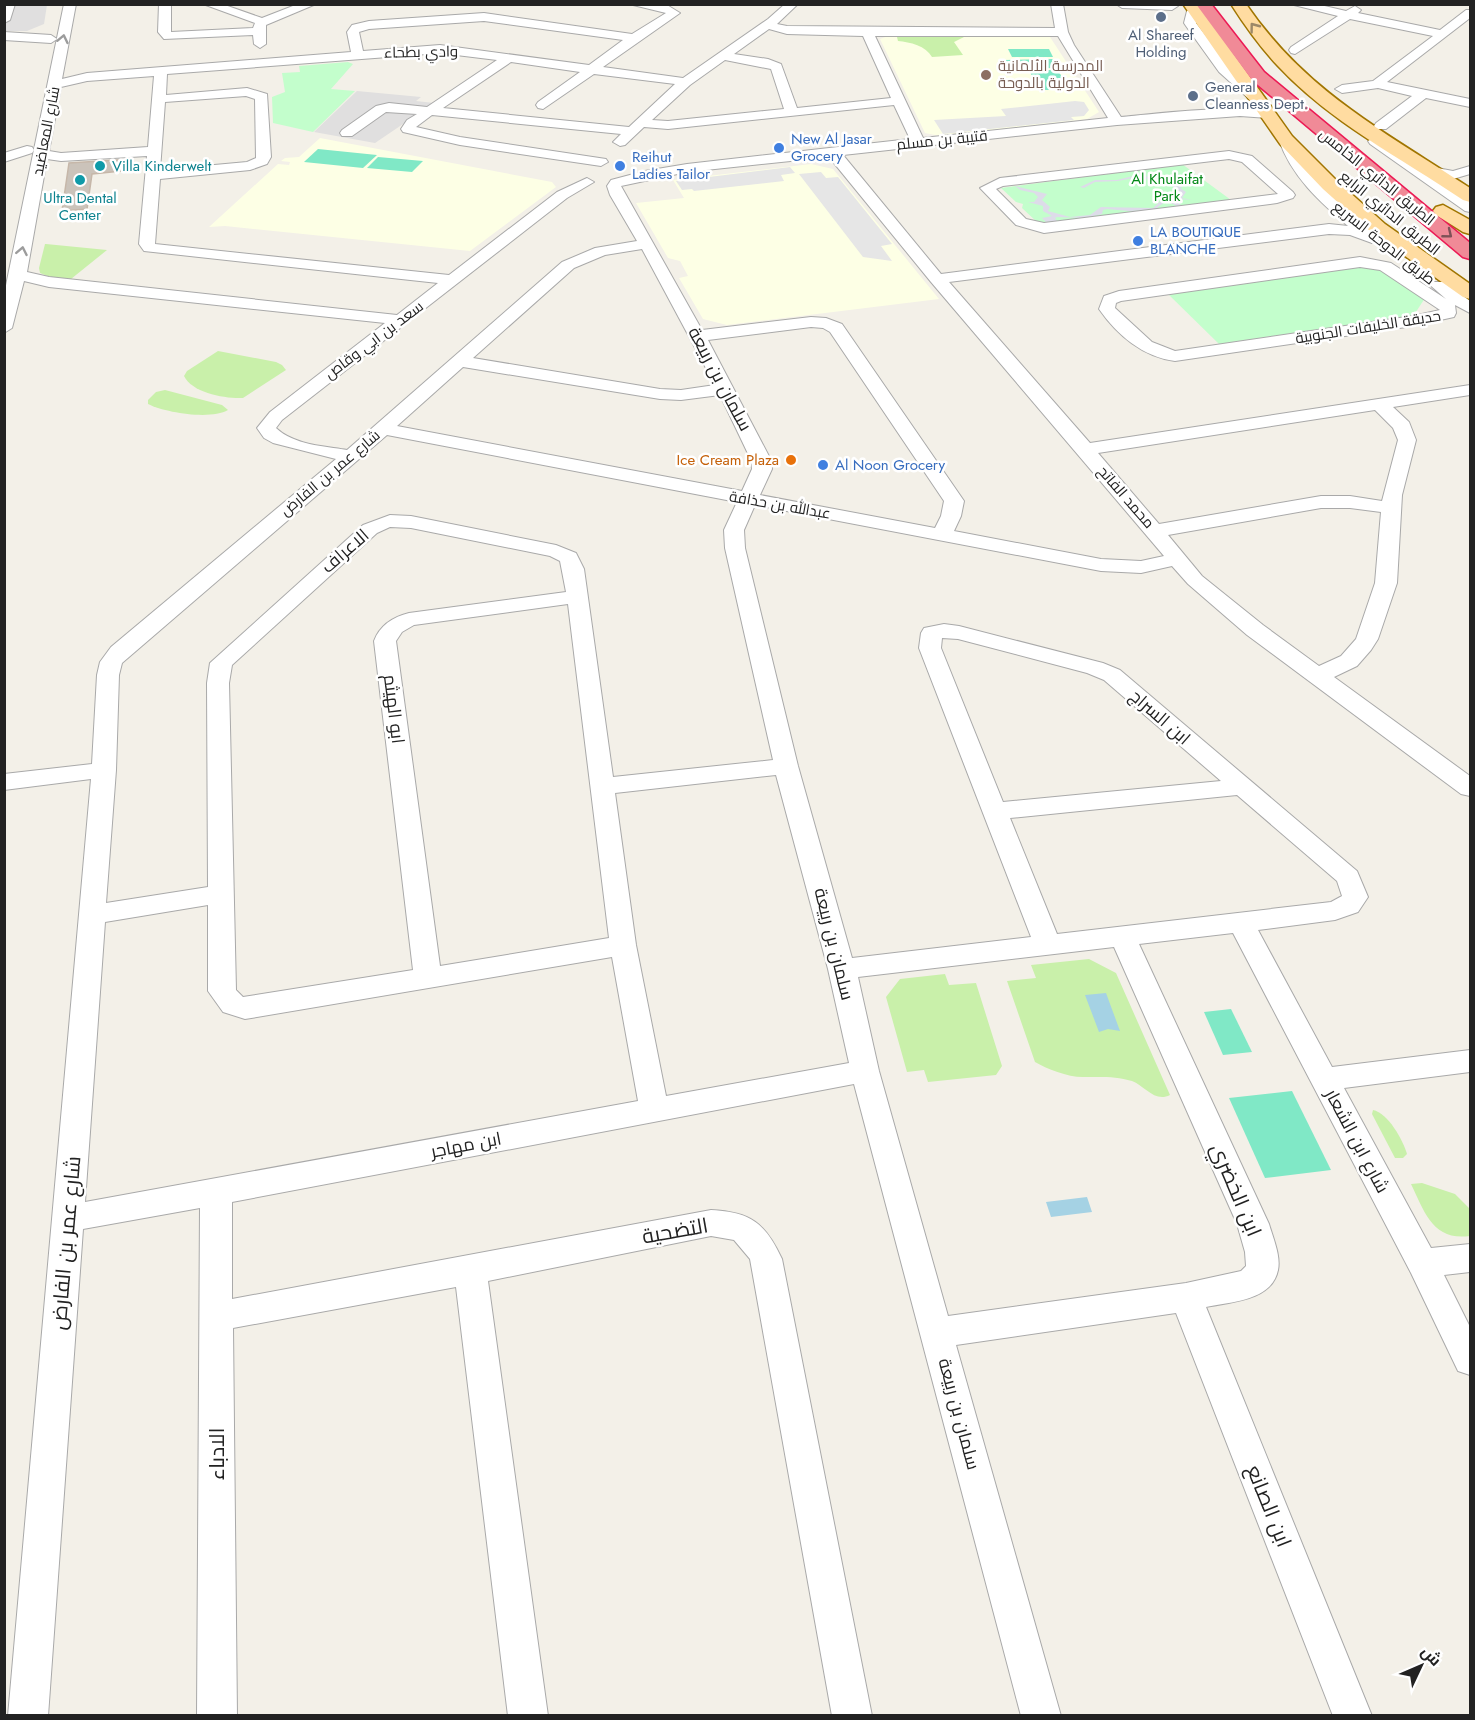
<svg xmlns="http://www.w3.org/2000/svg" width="1475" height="1720" viewBox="0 0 1475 1720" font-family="Jost,Cairo,sans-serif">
  <rect width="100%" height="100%" fill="#f3f0e8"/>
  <g fill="#e0dfdf">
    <path d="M5 5H47L44 24 27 31H5Z"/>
    <path d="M357 91 421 97 416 101 434 103 375 143 314 132Z"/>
  </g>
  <g fill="#fdffe5">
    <path d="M1040 35 1050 37 1099 112 1087 119 940 136 925 133 880 39 888 36Z"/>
    <path d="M320 138 552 182 556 187 470 251 225 226 209 227 278 164 289 165 290 162 281 161 285 158 299 157Z"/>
    <path d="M811 164 833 169 939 299 727 325 703 319 679 278 688 276 680 261 668 258 636 203 684 198 673 180Z"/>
  </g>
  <g fill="#c9f0aa">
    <path d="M897 37H964L954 42 963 55 932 57C926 46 910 42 898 41Z"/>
    <path d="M45 244H46L107 250 71 279 50 277 40 273 39 268Z"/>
    <path d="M218 351 276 362 282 365 286 370 243 398C226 399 192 393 184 376L187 371Z"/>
    <path d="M165 390 222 405 228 410C211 420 166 413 148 404V400L156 392Z"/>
    <path d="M1089 959 1116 973 1170 1095C1155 1103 1145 1086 1132 1081 1116 1076 1101 1077 1085 1077 1070 1078 1047 1069 1035 1062L1007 981 1036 978 1031 965Z"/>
    <path d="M945 974 949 985 976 983 1002 1066 996 1075 928 1082 924 1070 907 1072 886 997 900 979Z"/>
    <path d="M1373 1110C1388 1113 1403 1140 1407 1154L1403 1158H1395L1372 1114Z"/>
    <path d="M1422 1183 1455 1194 1470 1209V1236C1433 1241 1425 1213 1411 1184Z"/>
  </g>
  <g fill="#c3fecc">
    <path d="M348 62 353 64 331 89 355 91 313 132 273 123 272 97 285 92 282 73 300 72 299 66Z"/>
    <path d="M1182 164 1231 200 1044 225 1038 223 1022 208 1023 204 1016 202 1001 188Z"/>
    <path d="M1367 266 1381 269 1425 298 1414 315 1219 344 1168 294Z"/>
  </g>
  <g fill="#80e8c6">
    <path d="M1008 49H1049L1053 57H1012Z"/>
    <path d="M1053 59 1057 68 1008 69 1004 60Z"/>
    <path d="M1029 70H1058L1069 90H1039Z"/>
    <path d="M318 149 377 155 363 168 304 162Z"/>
    <path d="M378 157 423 161 412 172 367 168Z"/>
    <path d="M1231 1009 1252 1052 1223 1055 1204 1012Z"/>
    <path d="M1292 1091 1331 1170 1265 1178 1229 1098Z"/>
  </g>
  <g fill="#e6e6e6">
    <path d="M1075 101 1084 102 1089 110 1084 116 1071 117 1074 120 943 134 934 120 1006 116 1001 109Z"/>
    <path d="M790 167 795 173 781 175 784 181 694 191 692 189 682 190 676 181Z"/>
    <path d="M821 172 826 178 838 177 892 244 881 246 892 261 863 257 799 174Z"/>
  </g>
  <path fill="#dddce9" d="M1137 175 1175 181V184L1181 186 1183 187 1180 188 1186 192 1182 198 1192 200 1180 199 1177 202 1181 205 1177 206 1166 201 1154 210 1129 211 1107 209 1103 210 1102 214 1084 218 1057 217 1055 218 1057 221 1046 222 1042 218 1052 216 1043 211V206L1028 202H1034L1038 197 1034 193 1020 190 1015 186 1047 194 1042 200 1050 207 1048 211 1070 217 1090 215 1101 207 1153 208 1166 196 1154 189 1175 197 1180 193 1170 184 1138 177 1118 181 1095 182 1084 188 1080 187 1095 180H1117Z"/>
  <g fill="#a5d2e4">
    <path d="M1106 993 1120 1031 1108 1029 1099 1032 1085 995Z"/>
    <path d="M1087 1197 1092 1212 1051 1217 1046 1202Z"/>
  </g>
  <path fill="#cbc3ba" stroke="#c6b7a9" stroke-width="1.5" d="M132 159 131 170 92 174 87 209 62 211 69 163Z"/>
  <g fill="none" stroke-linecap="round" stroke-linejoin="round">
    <defs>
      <g id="minor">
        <path d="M4 4H15L10 20 4 23Z"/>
        <path d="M64 4H76L62 79 87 73 351 52 347 32 352 25 369 21 484 13 632 34 666 13 629 4 667 5 680 13 603 67 683 78 768 19 785 4H798L777 24 787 26 1055 28 1051 4H1063L1068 32 1074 45 1121 117C1145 115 1262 101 1275 114L1268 118 1240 116 1117 125 843 155 941 274 1329 224 1348 226C1320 202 1291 176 1279 140L1286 136 1291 137 1297 152 1313 175 1337 200 1377 235 1380 238 1377 241 1372 243 1350 235 1329 234 949 282 1090 443 1470 385V395L1393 407 1409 422 1416 440 1402 495 1397 583 1378 639 1371 650 1357 666 1334 677 1470 776V796L1461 794 1247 635 1188 584 1172 566 1141 573 1101 571 755 505 744 530 745 548 798 766 852 958 1031 937 919 648 921 633 924 628 944 624 959 626 1103 663 1120 670 1357 871 1368 897 1358 912 1335 920 1258 930 1332 1067 1470 1050V1072L1344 1088 1431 1248 1470 1244V1272L1444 1275 1470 1327V1375L1458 1371 1411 1273 1233 933 1139 944 1269 1224C1273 1238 1281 1256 1278 1270 1272 1301 1230 1302 1206 1307L1372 1716H1333L1176 1313 956 1345 1061 1716H1021L854 1084 232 1202V1299L711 1210C751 1212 765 1223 782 1259L872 1716H832L750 1259 734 1240 711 1236 488 1281 548 1716H508L456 1287 233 1328 237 1716H197L200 1208 83 1229 48 1716H8L91 779 4 790V774L92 764 97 675 100 662 111 647 336 459 273 443 264 438 257 428 270 412 385 323 49 287 24 281 12 328 4 333V295ZM484 21 623 40 589 65 440 45 363 51 359 32 369 29ZM769 29 787 34 863 36 891 98 797 108 781 64 768 59 734 54ZM875 36H1058L1108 118 923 138ZM440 53 497 60 427 107 389 103 376 106 342 130 340 133 342 136H352L386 112 417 114 407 120 401 129 403 132 460 145 601 166 608 162 606 159 460 137 416 127 432 115 621 134 613 142 620 146 625 145 644 127 668 129 894 105 910 139 687 164 645 171 611 180 607 186 610 195 637 241 595 248 562 262 347 450C324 446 294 445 276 428L282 420 567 198 594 182 587 178 557 192 449 275 155 244 160 179 250 170 267 164 271 157 267 94 247 88 166 95 167 74ZM725 60 771 69 784 109 668 121 652 120 690 85ZM511 62 580 72 538 102 536 105 538 108 543 109 594 74 675 84 629 127 443 108ZM154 76 148 147 61 153 49 151 61 87 87 81ZM246 96 255 99 256 158 247 162 160 170 165 102ZM147 156 139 244 144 251 438 283 397 315 49 277 27 272 47 159 61 161ZM829 157 931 282 1164 556 1141 561 1101 559 954 531 961 516 964 501 842 324 826 318 811 317 702 330 621 186 687 172ZM642 249 715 385 681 390 660 389 473 358 574 268 605 255ZM811 327 823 328 830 332 944 501 941 516 935 528 760 495 772 469 771 460 708 340ZM463 367 660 399 681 400 720 395 751 460 752 469 742 491 397 426ZM1375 410 1393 428 1398 440 1382 501 1350 496H1321L1159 524 1098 453ZM387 435 737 502 724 530 725 548 773 760 613 777 584 569 576 553 556 545 411 516 390 515 363 525 210 663 207 683 208 887 106 903 116 770 119 675 122 663ZM1321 508H1350L1381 512 1375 583 1356 639 1341 656 1319 666 1263 625 1202 576 1168 535ZM390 527 411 528 550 556 560 561 566 592 409 613C393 617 380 625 374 641L413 970 243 997 236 990 229 683 232 665 377 533ZM568 604 609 938 440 966 396 641 402 632 414 625ZM942 638 958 639 1087 673 1104 680 1221 781 1003 802 941 648ZM776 775 828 969 849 1063 666 1096 636 945 615 793ZM1237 795 1337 881 1342 896 1331 902 1057 934 1010 818ZM208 905V991L223 1012 245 1019 612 957 638 1101 85 1202 105 922ZM1114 947 1237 1224 1245 1252 1246 1266 1241 1271 1186 1283 948 1316 879 1071 858 977Z"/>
        <path d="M159 4H171V32L253 28 255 23 203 4H222L262 18 298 4H316L266 25V44L260 48 254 44 253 35 164 39 158 32Z"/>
        <path d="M1116 4H1177L1178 6 1172 10 1122 8Z"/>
        <path d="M1290 4H1316L1346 11 1355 6 1361 10 1358 13 1440 30 1466 10H1470V18L1387 82 1470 99V107L1426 98 1386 129H1376L1374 126 1376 123 1412 96 1378 88 1342 93 1335 89 1342 85 1373 81 1433 36 1350 19 1295 54 1291 53 1289 50 1291 47 1338 16Z"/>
        <path d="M1193 7 1199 11 1196 23 1229 66 1259 93 1261 96 1259 99H1249L1219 72 1186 26 1184 23 1187 11Z"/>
        <path d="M4 32 51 35 57 39 51 43 4 40Z"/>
        <path d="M1375 137 1426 170 1432 167 1453 171 1470 166V174L1453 179 1434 176 1470 201V212L1465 211 1370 144 1368 141Z"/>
        <path d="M27 146 32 147 34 150 32 153 4 162V153Z"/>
        <path d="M1229 151 1252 156 1293 192 1295 195 1293 198 1277 203 1044 233 1016 225 980 188 1000 178ZM1229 159 1242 162 1278 194 1044 223 1026 219 996 189 1003 186Z"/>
        <path d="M1360 257 1391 263 1446 299 1430 285 1432 282H1444L1470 301V313L1455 305 1456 313 1454 317 1413 326 1175 361C1143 357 1117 335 1099 309L1104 296 1119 291ZM1360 267 1380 270 1440 310 1413 316 1175 351 1152 342 1115 308 1116 303 1121 301Z"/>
      </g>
      <g id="major">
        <path d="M1183 4H1198L1292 136 1337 181 1385 224 1470 284V299L1463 297 1371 232 1323 189 1280 144Z"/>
        <path d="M1231 4H1246C1306 92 1384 131 1470 188V202L1463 200C1401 158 1330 122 1278 66 1260 47 1245 26 1231 4Z"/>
        <path d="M1443 205 1470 220V234L1463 232 1436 215 1433 211 1436 207Z"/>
      </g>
      <path id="highway" d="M1196 4H1211L1264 72 1470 243V259L1463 257 1252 80Z"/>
    </defs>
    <use href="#minor" stroke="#a9a9a9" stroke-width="2"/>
    <use href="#major" stroke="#a07500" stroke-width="3"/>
    <use href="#highway" stroke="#ec1a55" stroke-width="3"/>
    <use href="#minor" fill="#fff" fill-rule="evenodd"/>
    <use href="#major" fill="#ffdca1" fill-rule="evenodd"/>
    <use href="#highway" fill="#f08a97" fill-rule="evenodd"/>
  </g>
  <defs><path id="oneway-chevron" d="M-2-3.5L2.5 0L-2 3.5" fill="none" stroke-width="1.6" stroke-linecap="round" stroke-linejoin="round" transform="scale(1.5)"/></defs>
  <use stroke="#9c8868" href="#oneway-chevron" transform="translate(1254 27) rotate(-127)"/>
  <g stroke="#9c9c9c">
    <use href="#oneway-chevron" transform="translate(63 39) rotate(-78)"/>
    <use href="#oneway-chevron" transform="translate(22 251) rotate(-79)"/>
  </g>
  <use stroke="#7f5157" href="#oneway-chevron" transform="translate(1448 234) rotate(39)"/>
  <g fill="#5c6f8a" stroke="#fff" stroke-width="2">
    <circle cx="1161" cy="17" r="6"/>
    <circle cx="1193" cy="96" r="6"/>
  </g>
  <circle fill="#8d6e63" stroke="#fff" stroke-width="2" cx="986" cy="75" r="6"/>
  <g fill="#3f7fe0" stroke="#fff" stroke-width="2">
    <circle cx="779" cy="148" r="6"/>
    <circle cx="620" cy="166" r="6"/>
    <circle cx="1138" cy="241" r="6"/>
    <circle cx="823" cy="465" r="6"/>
  </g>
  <g fill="#0f9aa8" stroke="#fff" stroke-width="2">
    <circle cx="100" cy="166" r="6"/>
    <circle cx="80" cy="180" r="6"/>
  </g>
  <circle fill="#e8710a" stroke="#fff" stroke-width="2" cx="791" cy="460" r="6"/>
  <g text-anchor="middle" stroke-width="5" stroke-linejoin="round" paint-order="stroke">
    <g font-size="15" fill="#4e5e75" stroke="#fff">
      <text x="1161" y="40">Al Shareef<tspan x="1161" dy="17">Holding</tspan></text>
      <text x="1205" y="92" text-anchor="start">General<tspan x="1205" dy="17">Cleanness Dept.</tspan></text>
    </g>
    <g font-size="15" fill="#222" stroke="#fff">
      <text transform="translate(421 52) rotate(-1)" y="5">وادي بطحاء</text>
      <text transform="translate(46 131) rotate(-79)" y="5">شارع المعاضيد</text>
      <text transform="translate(942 140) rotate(-6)" y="5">قتيبة بن مسلم</text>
      <text transform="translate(1377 177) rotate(39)" y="5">الطريق الدائري الخامس</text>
      <text transform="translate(1390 213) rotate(39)" y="5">الطريق الدائري الرابع</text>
      <text transform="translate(1384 243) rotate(38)" y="5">طريق الدوحة السريع</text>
      <text transform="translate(1368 327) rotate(-9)" y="5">حديقة الخليفات الجنوبية</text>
      <text transform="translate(374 340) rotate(-37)" y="5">سعد بن ابي وقاص</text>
      <text transform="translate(330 473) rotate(-40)" y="5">شارع عمر بن الفارض</text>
      <text transform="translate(1126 497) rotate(49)" y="5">محمد الفاتح</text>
      <text transform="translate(780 505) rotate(10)" y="5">عبدالله بن حذافة</text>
    </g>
    <g font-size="15" fill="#785e54" stroke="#fff" text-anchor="start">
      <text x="998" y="71">المدرسة الألمانية<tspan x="998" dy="17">الدولية بالدوحة</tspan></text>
    </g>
    <g font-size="15" fill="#366cbe" stroke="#fff" text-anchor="start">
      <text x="791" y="144">New Al Jasar<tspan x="791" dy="17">Grocery</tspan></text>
      <text x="632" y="162">Reihut<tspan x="632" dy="17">Ladies Tailor</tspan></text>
      <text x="1150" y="237">LA BOUTIQUE<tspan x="1150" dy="17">BLANCHE</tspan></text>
      <text x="835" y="470">Al Noon Grocery</text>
    </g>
    <g font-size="15" fill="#0d838f" stroke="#fff" text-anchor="start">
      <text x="112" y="171">Villa Kinderwelt</text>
      <text x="80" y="203" text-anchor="middle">Ultra Dental<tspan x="80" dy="17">Center</tspan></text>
    </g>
    <g font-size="15" fill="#028816" stroke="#fff">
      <text x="1167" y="184">Al Khulaifat<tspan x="1167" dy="17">Park</tspan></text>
    </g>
    <g font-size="15" fill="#c56008" stroke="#fff" text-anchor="end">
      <text x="779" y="465">Ice Cream Plaza</text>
    </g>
    <g font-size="18" fill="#222" stroke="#fff">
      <text transform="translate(720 379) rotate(62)" y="6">سلمان بن ربيعة</text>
      <text transform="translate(345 551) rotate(-41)" y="6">الاعراف</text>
      <text transform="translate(394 709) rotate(83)" y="6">ابو الهيثم</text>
      <text transform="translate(1160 717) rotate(41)" y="6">ابن السراج</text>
      <text transform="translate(834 944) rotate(76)" y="6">سلمان بن ربيعة</text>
      <text transform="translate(1357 1141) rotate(62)" y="6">شارع ابن الشعار</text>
      <text transform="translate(466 1145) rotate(-11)" y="6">ابن مهاجر</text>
      <text transform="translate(959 1414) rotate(75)" y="6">سلمان بن ربيعة</text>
    </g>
    <g font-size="21" fill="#222" stroke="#fff">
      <text transform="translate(1236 1190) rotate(67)" y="7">ابن الخضري</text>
      <text transform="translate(675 1231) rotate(-10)" y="7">التضحية</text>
      <text transform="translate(66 1243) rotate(-85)" y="7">شارع عمر بن الفارض</text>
      <text transform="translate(217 1454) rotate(-90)" y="7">الادباء</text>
      <text transform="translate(1269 1506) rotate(68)" y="7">ابن الصانع</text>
    </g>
  </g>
  <rect width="1475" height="1720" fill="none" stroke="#222222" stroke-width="12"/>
  <g transform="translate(1421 1666) rotate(46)" stroke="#ffffff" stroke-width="4.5" paint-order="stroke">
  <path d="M0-4.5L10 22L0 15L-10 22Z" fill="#222222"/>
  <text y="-9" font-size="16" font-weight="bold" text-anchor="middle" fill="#222222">ش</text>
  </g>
</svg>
